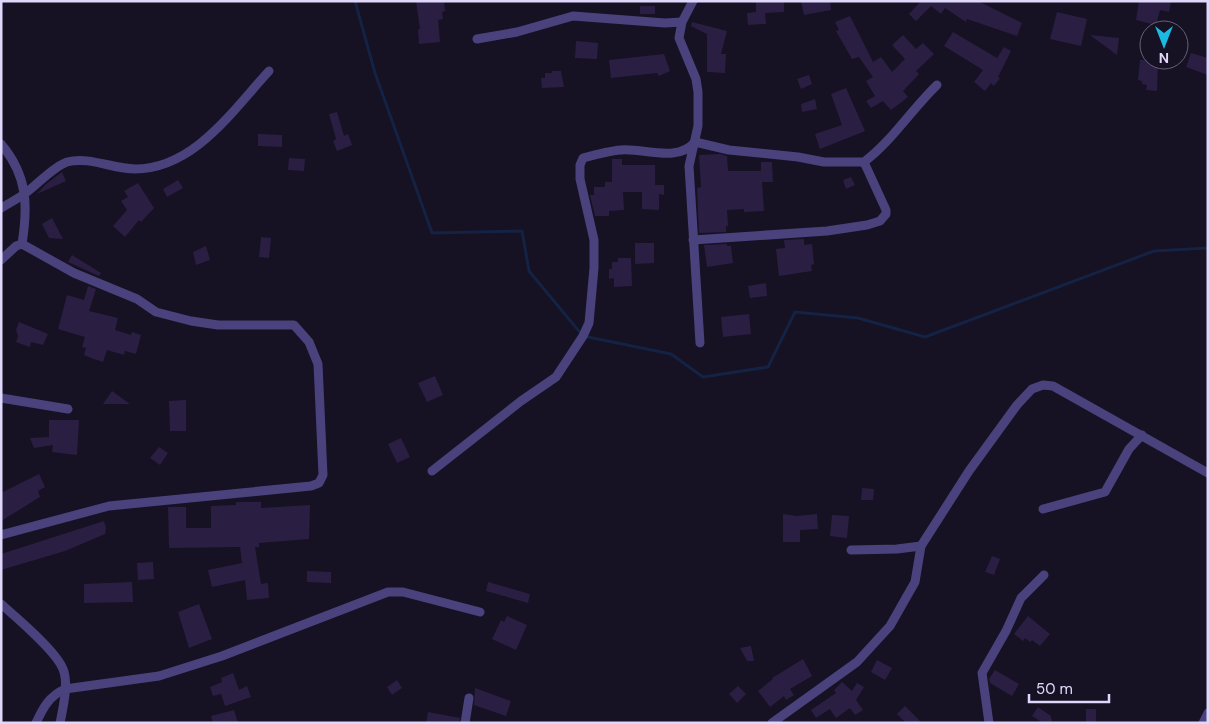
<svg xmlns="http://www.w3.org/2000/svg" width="1209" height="724" viewBox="0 0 1209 724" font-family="'DM Sans',sans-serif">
  <rect width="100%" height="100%" fill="#161123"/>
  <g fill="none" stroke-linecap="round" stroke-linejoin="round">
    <path stroke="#142244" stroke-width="3" d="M355 1 375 73 432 233 522 231 529 271 583 336 671 354 703 377 768 367 795 312 858 318 925 337 1154 251 1208 248"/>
  </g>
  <g fill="#2a1f42">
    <path d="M416 1H444L445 11 442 12 443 19 438 20 440 42 419 44 418 29H420Z"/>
    <path d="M756 1H784V12L765 13 766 24 748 25 747 13 756 12Z"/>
    <path d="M801 1H830L831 10 804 15Z"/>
    <path d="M921 1H978L1022 23 1017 36 967 19 966 22 945 8 941 14 931 6 916 21 909 14Z"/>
    <path d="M1139 1H1171L1169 12 1160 10 1156 25 1136 20Z"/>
    <rect x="640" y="6" width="15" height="8"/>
    <path d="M1057 12 1087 19 1081 46 1050 39Z"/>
    <path d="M850 16 873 62 881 57 892 72 905 59 892 45 903 35 916 49 923 43 934 54 916 71 919 74 903 91 908 97 891 110 883 101 871 108 866 101 875 96 866 81 873 77 859 57 852 59 836 31 839 30 835 22Z"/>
    <path d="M692 22 727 31 721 54H726L725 73 707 72V34L691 26Z"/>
    <path d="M953 32 997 58 1004 47 1011 51 998 77 1000 78 994 86 991 83 985 91 974 82 983 70 944 46Z"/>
    <path d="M1090 35 1119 38 1117 55Z"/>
    <path d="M576 41 598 43 597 59 575 58Z"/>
    <path d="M1191 53 1208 58V75L1186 67Z"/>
    <path d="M664 54 670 71 659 76 657 73 611 78 609 60Z"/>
    <path d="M1140 60H1158L1157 91 1146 90 1147 85 1142 84V81L1138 80Z"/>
    <path d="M552 71H561L564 87 542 88 541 78H545V73H552Z"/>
    <path d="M809 75 812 84 801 89 797 79Z"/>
    <path d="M846 88 865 131 820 149 815 134 842 125 831 94Z"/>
    <path d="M815 99 817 109 802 112 801 104Z"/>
    <path d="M337 112 344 136 348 134 352 145 337 151 333 141 336 139 329 114Z"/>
    <path d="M258 134 282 135V147L258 146Z"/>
    <path d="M720 154 727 156 728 171H761V162H772L773 182H762L764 211 744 212V209L727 210 728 226H726V232L699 233 697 188 701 187 699 155Z"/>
    <path d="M289 158 305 159 304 171 288 170Z"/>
    <path d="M612 159H622V165H655V185H664V195L659 194V210L642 209V192H623L624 210 609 211V216H595L590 195H594V187H605V182H612Z"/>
    <path d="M62 172 66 181 37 194 45 185Z"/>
    <path d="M851 177 855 185 846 189 843 180Z"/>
    <path d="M178 180 183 188 167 197 163 189Z"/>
    <path d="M138 183 154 208 141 222 139 220 125 237 113 226 127 210 121 201 128 197 124 191Z"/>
    <path d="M52 218 63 239 49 238 42 224Z"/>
    <path d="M261 237 271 238 269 258 259 257Z"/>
    <path d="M804 239V245L812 244 814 264 811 265 812 271 779 276 776 249 785 248 784 240Z"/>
    <path d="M635 243H654V263L635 264Z"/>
    <path d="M727 244V246H731L733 263 707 267 704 245Z"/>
    <path d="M206 246 210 260 196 265 193 252Z"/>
    <path d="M72 255 101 273 99 276 68 262Z"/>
    <path d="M618 258H631L632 286 614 287V278L609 279V269H612V262H618Z"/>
    <path d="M766 283 767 296 750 298 748 286Z"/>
    <path d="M88 286 96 289 89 311 118 318 115 330 131 335 132 332 141 335 136 354 125 351 124 355 107 350 103 362 91 358 84 355 86 348 82 347 85 337 58 329 67 295 84 300Z"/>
    <path d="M749 314 751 334 723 337 721 317Z"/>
    <path d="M19 322 48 334 43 345 31 342 30 347 16 342 18 336 16 330Z"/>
    <path d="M435 376 443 395 427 402 418 383Z"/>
    <path d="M112 391 130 404H103Z"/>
    <path d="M186 400V431H170L169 401Z"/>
    <path d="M49 420H79L77 455 52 452 53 445 34 448 30 438 49 437Z"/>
    <path d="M401 438 410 457 397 463 388 444Z"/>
    <path d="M159 447 168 453 160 465 150 458Z"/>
    <path d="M39 474 45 487 38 491 40 497 1 521V493Z"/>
    <path d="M862 488 874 489 873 500H861Z"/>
    <path d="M236 502H261V508L310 505 309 539 259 543V547H255L261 584 268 583 269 598 247 600 245 580 212 587 208 570 242 563 240 547 169 548 168 507H186V528H211V506L236 505Z"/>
    <path d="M783 514 797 516 817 514 818 529 800 530V542H783Z"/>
    <path d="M832 515 849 516 847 538 830 536Z"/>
    <path d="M104 521 106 528 105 534 65 551 1 570V554Z"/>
    <path d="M992 556 1000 559 994 575 985 572Z"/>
    <path d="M153 562 154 579 138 580 137 563Z"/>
    <path d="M307 571 331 572V583L307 582Z"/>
    <path d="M132 582 133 602 84 603V584Z"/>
    <path d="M488 582 530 594 528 603 486 591Z"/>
    <path d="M199 604 212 639 189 648 178 612Z"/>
    <path d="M507 616 527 625 516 650 492 639 501 620 504 622Z"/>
    <path d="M1028 616 1050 634 1040 646 1032 640 1030 642 1025 638 1023 641 1014 634Z"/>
    <path d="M751 646 754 661H747L740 648Z"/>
    <path d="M803 659 812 676 790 689 794 695 786 700 784 696 770 707 758 691 773 679 772 678Z"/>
    <path d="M877 660 892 668 885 680 871 672Z"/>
    <path d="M995 670 1019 684 1012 696 990 683 989 679Z"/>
    <path d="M233 673 239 690 247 686 251 697 225 706 221 694 213 696 210 687 222 682 221 678Z"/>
    <path d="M397 680 402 688 392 695 387 687Z"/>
    <path d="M842 682 852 691 857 683 864 687 856 700 863 710 855 715 850 708 836 718 830 709 816 718 811 710 836 693 834 690Z"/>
    <path d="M738 686 746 694 737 703 729 694Z"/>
    <path d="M475 688 511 701 506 716 474 705Z"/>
    <path d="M905 706 922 723H906L897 714Z"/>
    <path d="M1038 707 1051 716 1052 723H1043L1032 716Z"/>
    <rect x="1086" y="709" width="10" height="14"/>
    <path d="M234 710 238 723H213L211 716Z"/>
    <path d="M428 712 460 718 459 723H426Z"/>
  </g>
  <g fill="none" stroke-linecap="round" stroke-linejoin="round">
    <g stroke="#4a427d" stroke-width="9">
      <path d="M693 1 682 22 679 38 696 79 698 92V126L689 166 700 343"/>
      <path d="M477 39 517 32 573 16 665 23 682 22"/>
      <path d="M1 144C28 176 28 206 22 244L16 246 1 260"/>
      <path d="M1 208C10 203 19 198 27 192 39 183 53 167 67 162 89 156 113 169 135 169 194 169 233 110 269 71"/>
      <path d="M693 240 827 231 867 225 880 221 886 214V210L864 162"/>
      <path d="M1 398 68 409"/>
      <path d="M432 471 521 401 556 377 583 336 589 323 594 268V240L580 179V165L583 158C594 155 609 151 621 150 645 148 677 163 695 142L729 150 798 157 824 162H864C893 140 911 110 937 85"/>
      <path d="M1043 509 1105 492 1129 449 1142 435"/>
      <path d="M1 535 109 506 311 486 319 483 323 475 318 364 309 342 294 325H218L191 321 156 312 137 299 74 273 22 244"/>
      <path d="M851 550 897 549 921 546"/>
      <path d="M1 604C17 618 56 651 63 669 69 684 63 707 60 723"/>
      <path d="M36 723C43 708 49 696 65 689L159 676 222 656 388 592H403L480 612"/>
      <path d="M465 723 469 698"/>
      <path d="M772 723 857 662 890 626 915 582 921 546 969 471 1017 405 1032 389 1043 385 1053 386 1208 473"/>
      <path d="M989 723 982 673 1006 631 1021 598 1044 575"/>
      <path d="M1203 723 1208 713"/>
    </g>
  </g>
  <rect width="1209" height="724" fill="none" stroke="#e0d8fa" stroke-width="5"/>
  <g transform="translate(1164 45) rotate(180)"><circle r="24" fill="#161123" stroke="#676179"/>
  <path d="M0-4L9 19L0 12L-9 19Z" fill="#1bbae3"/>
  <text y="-8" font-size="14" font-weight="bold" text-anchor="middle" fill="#e0d8fa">N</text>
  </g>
  <path d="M1029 694v8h80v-8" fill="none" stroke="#e0d8fa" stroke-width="2.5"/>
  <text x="1036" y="694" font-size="15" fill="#e0d8fa" stroke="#161123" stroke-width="4" paint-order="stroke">50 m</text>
</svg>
